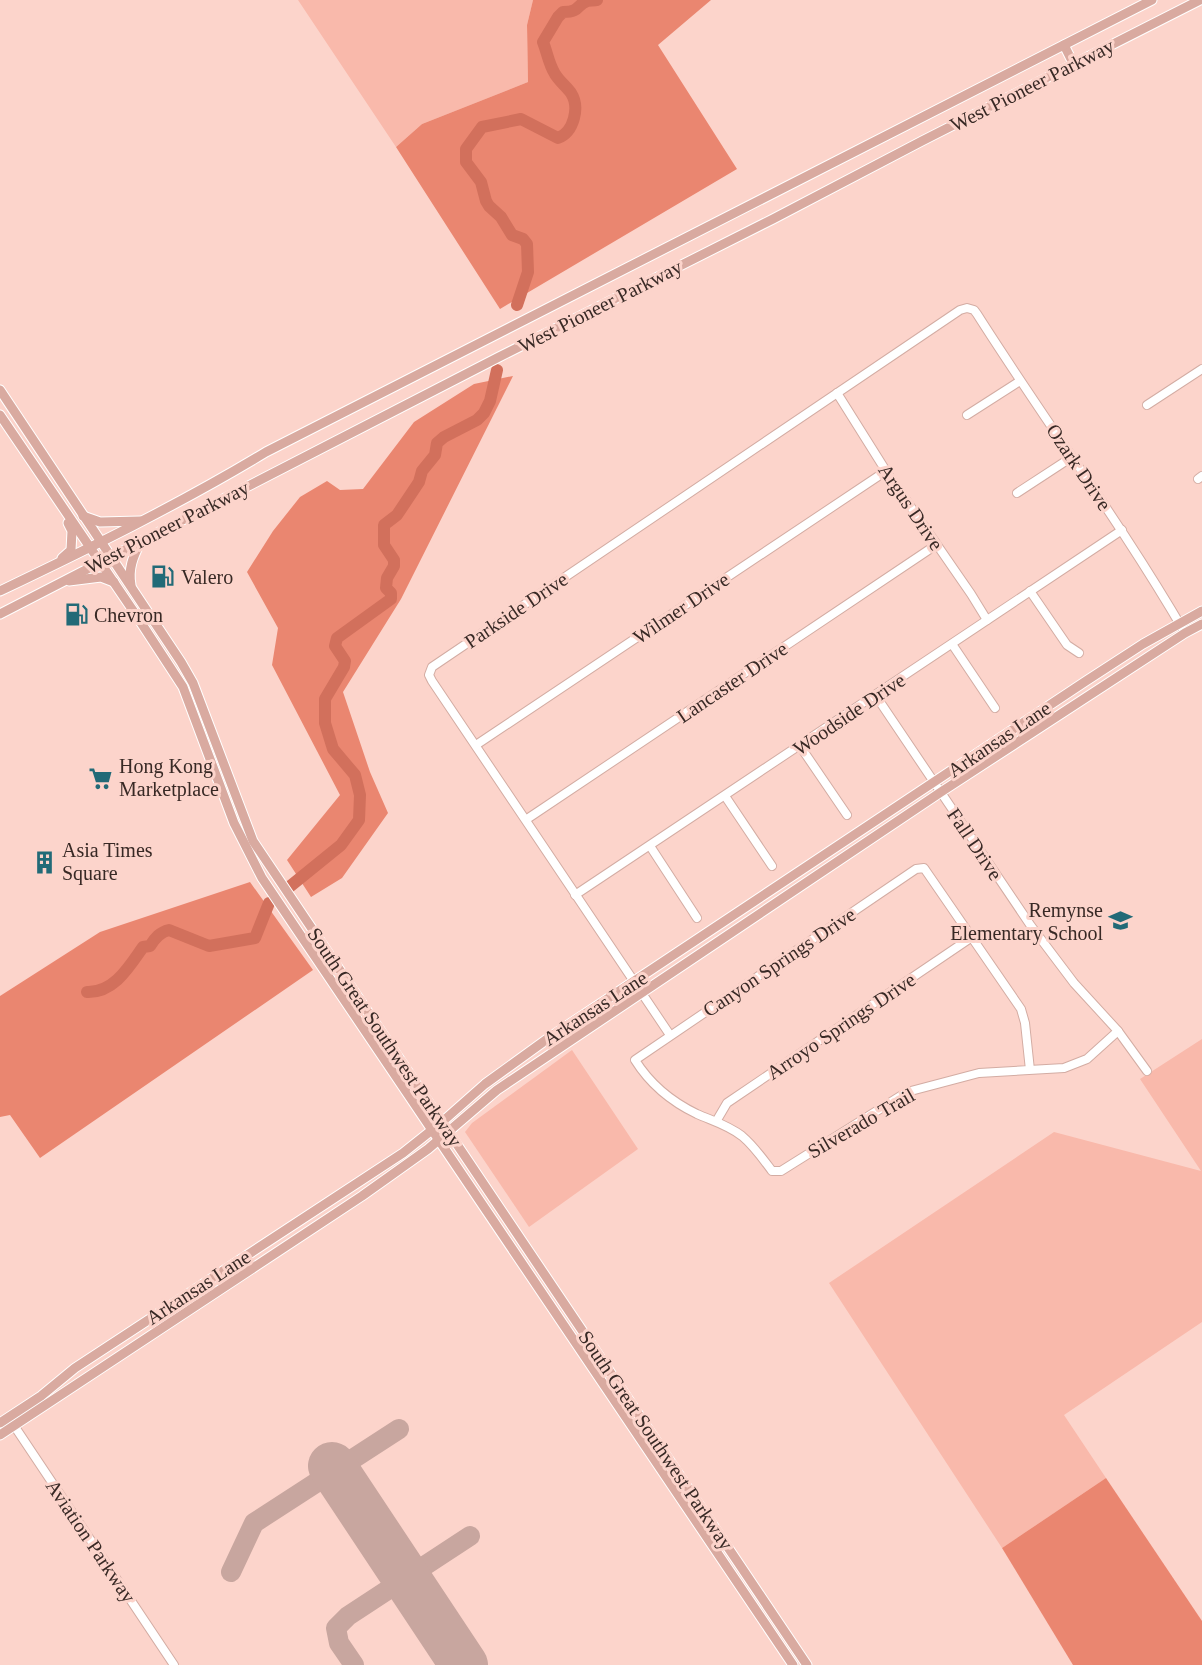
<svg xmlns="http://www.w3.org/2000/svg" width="1202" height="1665" viewBox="0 0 1202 1665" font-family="Georgia,serif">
  <rect width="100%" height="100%" fill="#fcd4cb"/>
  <g fill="#f9b9ab">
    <path d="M298 0H533L527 25 528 82 422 124 396 147Z"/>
    <path d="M1202 1039V1322L1064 1415 1106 1478 1002 1548 829 1283 1054 1132 1201 1171 1140 1079Z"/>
    <path d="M572 1050 638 1149 529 1227 465 1132 472 1123Z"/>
  </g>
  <g fill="#ea8670">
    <path d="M533 0H711L658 45 737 169 500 309 396 147 422 124 528 82 527 25Z"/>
    <path d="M513 376 401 599 343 692 370 772 388 813 342 878 311 897 287 860 340 795 272 665 278 628 247 572 273 531 300 497 327 481 340 490 363 489 414 422 474 384Z"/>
    <path d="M250 882 313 970 40 1158 10 1115 0 1117V996L100 932Z"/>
    <path d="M1106 1478 1202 1621V1665H1073L1002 1548Z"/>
  </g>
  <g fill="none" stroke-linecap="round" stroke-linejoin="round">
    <g stroke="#d2705c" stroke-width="12">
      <path d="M517 305 528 272 527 244 523 239 512 235 501 217 489 206 486 201 481 182 466 162V149L482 127 521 119 558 138C574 132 580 107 571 93 566 86 559 81 555 74 549 65 547 52 543 42L558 17 563 12C581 12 576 5 587 1 590 0 594 1 597 0"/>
      <path d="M288 888 341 845 359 820 360 795 355 775 333 749 325 723V699L344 667 345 661 335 646 337 638 391 599V593L386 588 387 578 394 566V560L384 545V525L397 515 419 482 422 471 435 455 437 443 444 437 477 420 484 413 490 401 497 370"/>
      <path d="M87 992C114 993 129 967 143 947L150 946C155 938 160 932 169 930L209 946 255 938 269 903"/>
    </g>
    <g stroke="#c8a69f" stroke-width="20">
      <path d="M231 1572 254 1523 399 1429"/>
      <path d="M354 1665 339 1643 336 1628 348 1616 470 1536"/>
    </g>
    <path stroke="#c8a69f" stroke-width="48" d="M332 1466 464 1665"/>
    <defs>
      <g id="minor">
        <path d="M837 393 886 471 971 594 987 620"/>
        <path d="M1147 405 1202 369"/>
        <path d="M967 415 1020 381"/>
        <path d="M1198 479 1202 476"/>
        <path d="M1017 493 1072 457"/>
        <path d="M1030 591 1067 645 1079 653"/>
        <path d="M952 644 995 708"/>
        <path d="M876 696 1031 926 1074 983 1118 1031 1147 1071"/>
        <path d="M476 745 886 471"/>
        <path d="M800 746 847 815"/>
        <path d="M725 796 772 866"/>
        <path d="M527 819 936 545"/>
        <path d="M650 846 697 918"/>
        <path d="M575 895 1122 530"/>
        <path d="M670 1035C590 917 512 798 432 681L429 675 432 667 960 310 967 308 974 310 977 314C1045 421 1121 523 1185 633"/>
        <path d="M1030 1070 1025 1023 1021 1009 924 868 916 869 635 1060C650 1084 672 1102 697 1114 713 1121 728 1125 742 1136 754 1146 763 1159 772 1171H781L907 1092 979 1073 1064 1068 1087 1059 1118 1031"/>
        <path d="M717 1120 727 1103 972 937"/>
        <path d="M11 1421 174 1665"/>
      </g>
      <g id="major">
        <path d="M1064 45 1074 65"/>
        <path d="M0 390 181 662 193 683 253 841 807 1665"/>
        <path d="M0 415 134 612 183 687 234 823 262 878 793 1665"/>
        <path d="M83 516 100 522 140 521"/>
        <path d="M62 558 71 550 72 531 68 523"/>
        <path d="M69 581 101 577 114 582"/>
        <path d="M131 585C128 569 133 557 140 543"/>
        <path d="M0 591C90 548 180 504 266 452L1152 0"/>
        <path d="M0 614 499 357 773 219 922 141 1200 0"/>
        <path d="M0 1423 41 1396 75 1368 403 1153 442 1122 485 1084 550 1037 1086 681 1143 644 1202 611"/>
        <path d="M0 1435 362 1196 428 1149 497 1090 941 792 1185 633 1202 624"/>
      </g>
    </defs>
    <use href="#minor" stroke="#d3aca3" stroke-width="10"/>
    <use href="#major" stroke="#fff" stroke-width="11"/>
    <use href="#minor" stroke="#fff" stroke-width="8"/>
    <use href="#major" stroke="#d9aaa0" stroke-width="9"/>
  </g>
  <defs>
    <symbol id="fuel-bare" viewBox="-9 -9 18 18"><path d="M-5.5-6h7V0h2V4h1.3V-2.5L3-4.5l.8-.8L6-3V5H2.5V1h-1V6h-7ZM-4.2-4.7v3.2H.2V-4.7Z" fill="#226a77" stroke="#fcd4cb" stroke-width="2.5" paint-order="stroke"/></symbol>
    <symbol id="supermarket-bare" viewBox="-9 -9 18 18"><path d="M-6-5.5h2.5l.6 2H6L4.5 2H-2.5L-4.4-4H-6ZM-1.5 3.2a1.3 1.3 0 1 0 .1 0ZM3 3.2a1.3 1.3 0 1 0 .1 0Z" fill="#226a77" stroke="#fcd4cb" stroke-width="2.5" paint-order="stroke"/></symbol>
    <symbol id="building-bare" viewBox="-9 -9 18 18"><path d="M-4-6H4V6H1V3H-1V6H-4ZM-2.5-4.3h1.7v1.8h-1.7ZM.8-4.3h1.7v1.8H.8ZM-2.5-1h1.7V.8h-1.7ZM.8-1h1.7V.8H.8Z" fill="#226a77" stroke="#fcd4cb" stroke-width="2.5" paint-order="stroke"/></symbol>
    <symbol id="school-bare" viewBox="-9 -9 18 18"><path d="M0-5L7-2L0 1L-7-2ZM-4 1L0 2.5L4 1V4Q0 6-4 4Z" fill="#226a77" stroke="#fcd4cb" stroke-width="2.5" paint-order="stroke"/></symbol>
  </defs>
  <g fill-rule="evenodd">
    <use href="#fuel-bare" x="146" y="560" width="33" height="33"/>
    <use href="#fuel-bare" x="60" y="598" width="33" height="33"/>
    <use href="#supermarket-bare" x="84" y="762" width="33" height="33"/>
    <use href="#building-bare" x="28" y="846" width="33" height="33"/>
    <use href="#school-bare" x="1104" y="904" width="33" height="33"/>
  </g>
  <g text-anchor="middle" stroke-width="6" stroke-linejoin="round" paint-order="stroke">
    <g font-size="20" fill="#382925" stroke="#fcd4cb">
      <text transform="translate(1032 85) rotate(-27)" y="7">West Pioneer Parkway</text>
      <text transform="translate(600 306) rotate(-27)" y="7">West Pioneer Parkway</text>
      <text transform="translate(1079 467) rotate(56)" y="7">Ozark Drive</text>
      <text transform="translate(911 507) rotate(56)" y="7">Argus Drive</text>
      <text transform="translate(167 527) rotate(-27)" y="7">West Pioneer Parkway</text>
      <text transform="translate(681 608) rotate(-34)" y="7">Wilmer Drive</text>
      <text transform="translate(516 610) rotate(-34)" y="7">Parkside Drive</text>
      <text transform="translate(732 682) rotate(-34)" y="7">Lancaster Drive</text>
      <text transform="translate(849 714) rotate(-34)" y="7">Woodside Drive</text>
      <text transform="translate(999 739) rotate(-34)" y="7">Arkansas Lane</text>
      <text transform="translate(975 844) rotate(56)" y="7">Fall Drive</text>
      <text transform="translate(779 962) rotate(-34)" y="7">Canyon Springs Drive</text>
      <text transform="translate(595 1008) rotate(-33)" y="7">Arkansas Lane</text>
      <text transform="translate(841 1026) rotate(-34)" y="7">Arroyo Springs Drive</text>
      <text transform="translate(385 1037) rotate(56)" y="7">South Great Southwest Parkway</text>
      <text transform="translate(861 1123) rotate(-30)" y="7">Silverado Trail</text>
      <text transform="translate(198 1287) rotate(-33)" y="7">Arkansas Lane</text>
      <text transform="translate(656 1440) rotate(56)" y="7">South Great Southwest Parkway</text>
      <text transform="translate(91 1541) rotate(56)" y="7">Aviation Parkway</text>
    </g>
    <g font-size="20" fill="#382925" stroke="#fcd4cb" text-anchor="start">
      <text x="181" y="584">Valero</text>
      <text x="94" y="622">Chevron</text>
      <text x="119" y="773">Hong Kong<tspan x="119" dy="23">Marketplace</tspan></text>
      <text x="62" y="857">Asia Times<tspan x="62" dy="23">Square</tspan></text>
      <text x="1103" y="917" text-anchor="end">Remynse<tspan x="1103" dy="23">Elementary School</tspan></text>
    </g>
  </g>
</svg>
